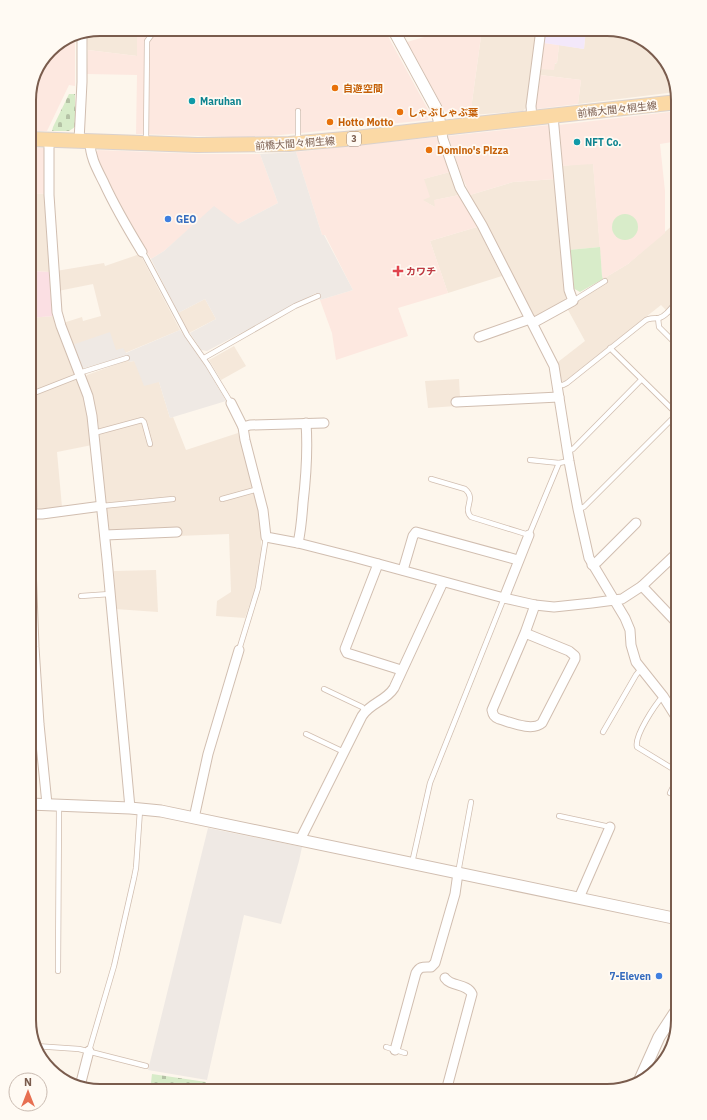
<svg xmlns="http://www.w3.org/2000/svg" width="707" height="1120" viewBox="0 0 707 1120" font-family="'IBM Plex Sans','Noto Sans JP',sans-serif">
  <defs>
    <pattern id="cemetery-stones" width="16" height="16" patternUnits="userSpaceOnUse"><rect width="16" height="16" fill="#d8ecc9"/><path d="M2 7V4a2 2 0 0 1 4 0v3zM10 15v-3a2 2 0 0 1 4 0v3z" fill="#b4c2a5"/></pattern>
  </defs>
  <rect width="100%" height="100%" fill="#fdf6ec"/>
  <g fill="#f5e8da">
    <path d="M100 29H137V56L88 50 87 32Z"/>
    <path d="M482 29H537L527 107 523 111 472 115V102Z"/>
    <path d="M586 29H612L647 41 671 68 676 92 578 104 581 80 540 75V69L557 63 559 45 584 49Z"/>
    <path d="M593 163 600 247 568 250 560 166Z"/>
    <path d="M450 172 459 195 435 200V207L422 200 423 179Z"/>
    <path d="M556 179 566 301 536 319 470 195 513 182Z"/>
    <path d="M29 193 45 194 51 272 29 271Z"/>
    <path d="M678 223V295L676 298 666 310 661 305 565 381 561 382 558 362 585 341 567 308 582 297 603 279 628 264 674 224Z"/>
    <path d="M477 227 502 276 448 293 430 241Z"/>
    <path d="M140 254 180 330 125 353 72 345 63 323 82 317 83 321 101 316 93 284 58 291 56 271 104 263 105 266Z"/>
    <path d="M205 299 216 319 189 333 178 313Z"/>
    <path d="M54 316 85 399 92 445 57 452 62 507 40 509 36 506 33 435 29 414V318Z"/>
    <path d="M234 346 246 366 221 380 209 360Z"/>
    <path d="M128 360 129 362 134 361 159 382 170 418 173 417 186 450 238 433 256 496 261 519V554L255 589 245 618 216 616 217 601 231 592 229 534 178 536V527L110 530 108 528 97 437 100 435 97 415 93 398 85 378 87 375Z"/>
    <path d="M459 379 460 397 456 398V406L428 408 425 381Z"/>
    <path d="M156 570 158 612 115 609 114 571Z"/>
  </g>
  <g fill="#fde8e0">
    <path d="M137 29H384L430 113 428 120 271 136 233 137 136 134 137 75 87 74 88 50 137 56Z"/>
    <path d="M452 29H482L472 102V115L451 117 444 110 407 42Z"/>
    <path d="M73 34H75V86L69 85 47 131H29V95L50 49Z"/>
    <path d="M544 43 559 45 557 63H555L554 70 540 69Z"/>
    <path d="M540 75 581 80 578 104 537 109 535 107Z"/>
    <path d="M678 111V141L660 144 665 191V233L628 264 603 279 602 276 593 164 560 166 558 125Z"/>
    <path d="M549 125 551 127 556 179 513 182 470 195 462 177 448 136Z"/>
    <path d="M436 137 437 138 450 172 424 179 430 197 423 200 435 207 434 200 459 195 477 227 430 241 448 293 398 308 408 336 336 360 332 333 320 300 353 290 325 235H322L296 152Z"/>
    <path d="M29 148H44L45 194 29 193Z"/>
    <path d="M98 150 202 154H260L278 203 238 224 203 217 164 251 151 259 119 205 100 165 95 153Z"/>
  </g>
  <g fill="#efe9e4">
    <path d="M296 152 322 235H324L353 290 320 300 316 293 207 351 201 350 190 333 216 319 205 299 178 313 151 259 164 251 214 206 238 224 278 203 260 154Z"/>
    <path d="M180 330 206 367 226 401 170 418 159 382 144 386 134 361 129 362 126 356 84 368 82 367 72 345 110 332 116 350 123 348 126 353Z"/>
    <path d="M208 828 302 847 299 861 281 924 244 915 207 1080 148 1070Z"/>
  </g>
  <path fill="#f3e8fa" d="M545 29H586L584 49 544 43Z"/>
  <path fill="#fbdfe3" d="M29 271 51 272 54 316 29 318Z"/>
  <g fill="#d8ecc9">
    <circle cx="625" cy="227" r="13"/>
    <path d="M600 247 602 276 603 279 580 292 571 287 568 250Z"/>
  </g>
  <g fill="url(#cemetery-stones)">
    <path d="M69 94H75V127L69 131H52L53 127Z"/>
    <path d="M152 1074 206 1082 204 1091H150Z"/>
  </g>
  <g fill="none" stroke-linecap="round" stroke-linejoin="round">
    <path stroke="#a5d3da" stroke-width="3" d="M663 1062 670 1048"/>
    <defs>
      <g id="service">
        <path d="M298 111V141"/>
        <path d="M146 142 147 41 156 29"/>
        <path d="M142 252 145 256 187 335 208 365 231 403"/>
        <path d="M573 301 605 281"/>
        <path d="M658 318 659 327 678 346"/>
        <path d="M610 348 678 415"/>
        <path d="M204 358 295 306 318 296"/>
        <path d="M79 373 127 358"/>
        <path d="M558 385H563L567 383 646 320C650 318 654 318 659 318 667 316 673 306 678 299"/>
        <path d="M29 395 80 375"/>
        <path d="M94 433 142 420 144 422 150 444"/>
        <path d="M567 451 573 449 641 380"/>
        <path d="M530 460 559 463 569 461"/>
        <path d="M431 479 465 489C477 499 462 508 471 517L529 535 559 463"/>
        <path d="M222 499 258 489"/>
        <path d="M102 506 173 499"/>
        <path d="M578 509 584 507 678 413"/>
        <path d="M81 596 110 594"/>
        <path d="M239 650 258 588 266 537"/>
        <path d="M324 689 362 707 365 711"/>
        <path d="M663 696C655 705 634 736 637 747L678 772"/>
        <path d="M603 732 636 675 641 669"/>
        <path d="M306 734 344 752"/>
        <path d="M670 793 678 777"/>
        <path d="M559 816 610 827"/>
        <path d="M412 863 430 783 504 598"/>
        <path d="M458 873 471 802"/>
        <path d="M58 971 59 806"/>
        <path d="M35 1046 79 1049 146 1066"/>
        <path d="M386 1047 405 1053"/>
        <path d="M89 1051 114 966 134 878 136 868 140 810"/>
      </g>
      <g id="minor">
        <path d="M532 118 531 106 541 29"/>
        <path d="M441 128 443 139 460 188 482 225 554 366 569 461 578 509 589 558 625 618 630 630 631 645 636 662 663 696 678 720"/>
        <path d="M49 140V195L57 312 61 326 88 396 92 416 107 559 130 808"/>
        <path d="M79 141 82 82V33"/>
        <path d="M90 142C90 157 97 169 104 183 115 207 128 229 142 252"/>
        <path d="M533 323 573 301 569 290 553 116"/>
        <path d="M479 337 530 319"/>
        <path d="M456 402 559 397"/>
        <path d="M231 403 243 427 245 440 263 510 266 537 298 543 353 557 504 598 535 605 554 607 592 603 622 599 642 586 678 552"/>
        <path d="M243 427 250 425 324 423"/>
        <path d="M29 434 31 454 32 514 30 540 34 647 39 724 47 804"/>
        <path d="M29 514H42L102 506"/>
        <path d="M105 535 177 532"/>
        <path d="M298 543C301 530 302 517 303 503 306 477 308 450 306 423"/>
        <path d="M378 564 345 649 347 653 401 670"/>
        <path d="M592 565 597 562 636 523"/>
        <path d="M403 570 413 536 416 532 518 560"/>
        <path d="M642 586 678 624"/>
        <path d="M504 598 529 535"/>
        <path d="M525 633 569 651 575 656V659L542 723C532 732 510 722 499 719 494 717 493 715 492 710L525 633 535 605"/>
        <path d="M194 818 208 754 239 650"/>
        <path d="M300 840 362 716C370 703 386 701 394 688L443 582"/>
        <path d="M579 898 610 827"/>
        <path d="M445 978C451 987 467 983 472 994L446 1091"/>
        <path d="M395 1050 416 973C420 966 423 967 431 967L435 963 455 894 458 873"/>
        <path d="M80 1086 89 1051"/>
      </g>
      <g id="tertiary">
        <path d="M393 29 436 108 441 128"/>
        <path d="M29 804 130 808 161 811 678 919"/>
        <path d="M638 1084 659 1037 678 1008"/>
      </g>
      <path id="primary" d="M29 139 197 145 289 144 356 138 459 126 678 102"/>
    </defs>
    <use href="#service" stroke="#d1beb0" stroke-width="6"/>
    <use href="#minor" stroke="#d1beb0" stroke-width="11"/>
    <use href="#tertiary" stroke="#d1beb0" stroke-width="13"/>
    <use href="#primary" stroke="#dad1cd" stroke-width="16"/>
    <use href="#service" stroke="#fff" stroke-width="4.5"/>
    <use href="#minor" stroke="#fff" stroke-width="9"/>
    <use href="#tertiary" stroke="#fff" stroke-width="11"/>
    <use href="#primary" stroke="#fbd9a5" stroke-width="14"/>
  </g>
  <g fill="#e8710a" stroke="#fffaf3" stroke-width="1.5">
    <circle cx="335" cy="88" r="4"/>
    <circle cx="400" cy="112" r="4"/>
    <circle cx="330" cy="122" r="4"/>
    <circle cx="429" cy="150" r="4"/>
  </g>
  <g fill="#0f9aa8" stroke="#fffaf3" stroke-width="1.5">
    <circle cx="192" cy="101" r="4"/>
    <circle cx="577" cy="142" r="4"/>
  </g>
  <g fill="#3f7fe0" stroke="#fffaf3" stroke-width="1.5">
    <circle cx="168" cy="219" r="4"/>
    <circle cx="659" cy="976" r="4"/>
  </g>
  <path fill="#e0444e" stroke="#fffaf3" stroke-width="1.5" d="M396 265h4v4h4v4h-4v4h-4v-4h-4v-4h4z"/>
  <g text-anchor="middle" stroke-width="3.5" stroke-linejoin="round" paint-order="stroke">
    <rect fill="#fffaf3" stroke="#a28b7f" stroke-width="1" x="347" y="132" width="14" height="14" rx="3"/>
    <g font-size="9" font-weight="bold" fill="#7a5c4d">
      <text x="354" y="142">3</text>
    </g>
    <g font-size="10" font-weight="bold" fill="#c56008" stroke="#fffaf3" text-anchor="start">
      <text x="343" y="92">自遊空間</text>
      <text x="408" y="116">しゃぶしゃぶ葉</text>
      <text x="338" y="126">Hotto Motto</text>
      <text x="437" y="154">Domino's Pizza</text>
    </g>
    <g font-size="10" font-weight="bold" fill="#0d838f" stroke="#fffaf3" text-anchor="start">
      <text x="200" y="105">Maruhan</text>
      <text x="585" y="146">NFT Co.</text>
    </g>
    <g font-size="10" fill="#7a5c4d" stroke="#fffaf3">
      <text transform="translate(617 109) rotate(-6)" y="4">前橋大間々桐生線</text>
      <text transform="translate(295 143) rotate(-4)" y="4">前橋大間々桐生線</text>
    </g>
    <g font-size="10" font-weight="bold" fill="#366cbe" stroke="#fffaf3" text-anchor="start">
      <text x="176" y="223">GEO</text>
      <text x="651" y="980" text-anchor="end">7-Eleven</text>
    </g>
    <g font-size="10" font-weight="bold" fill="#be3a42" stroke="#fffaf3" text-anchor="start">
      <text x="406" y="275">カワチ</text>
    </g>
  </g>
  <path d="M0 0H707V1120H0ZM100 36H607A64 64 0 0 1 671 100V1020A64 64 0 0 1 607 1084H100A64 64 0 0 1 36 1020V100A64 64 0 0 1 100 36Z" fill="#fffaf3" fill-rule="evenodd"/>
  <path fill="none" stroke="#7a5c4d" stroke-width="2" d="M100 36H607A64 64 0 0 1 671 100V1020A64 64 0 0 1 607 1084H100A64 64 0 0 1 36 1020V100A64 64 0 0 1 100 36Z"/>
  <g transform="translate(28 1092)"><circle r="19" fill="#fffaf3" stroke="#cabbb1"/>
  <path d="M0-3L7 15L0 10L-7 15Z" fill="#e76f51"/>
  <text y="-6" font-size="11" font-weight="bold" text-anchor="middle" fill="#7a5c4d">N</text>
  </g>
</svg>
